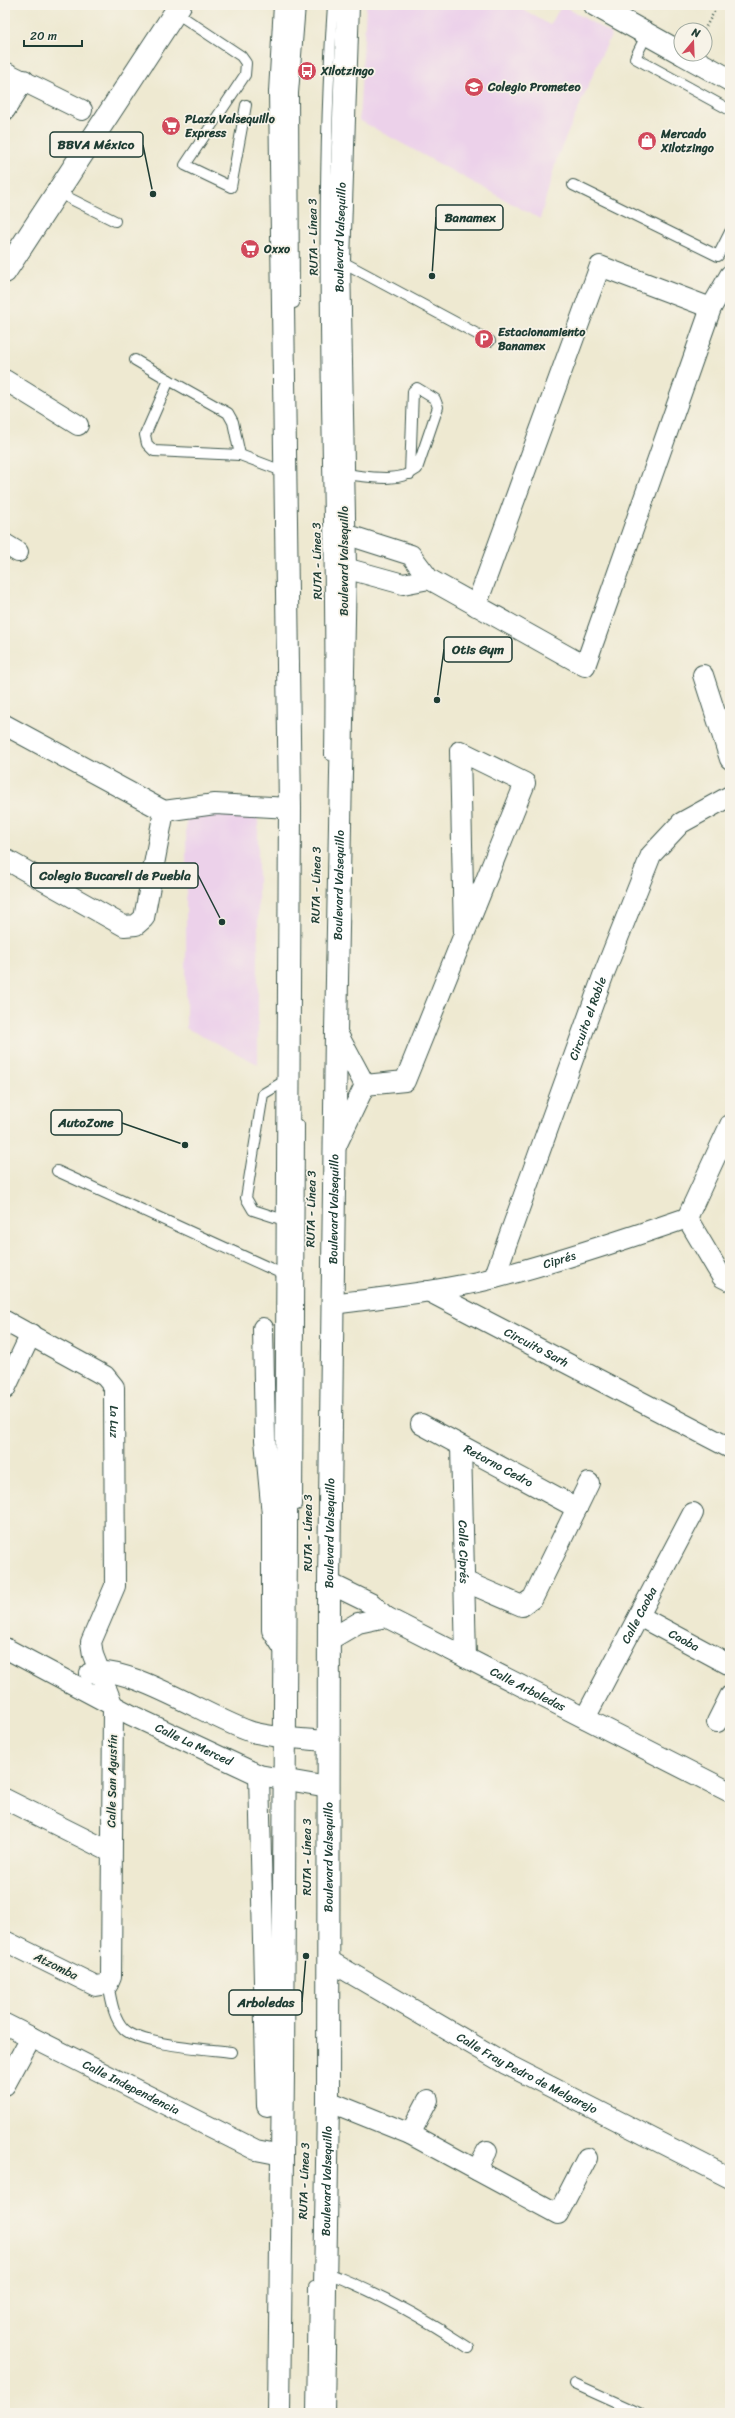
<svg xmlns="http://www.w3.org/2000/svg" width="735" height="2418" viewBox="0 0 735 2418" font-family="Sriracha,sans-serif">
  <rect width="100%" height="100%" fill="#f7f3e8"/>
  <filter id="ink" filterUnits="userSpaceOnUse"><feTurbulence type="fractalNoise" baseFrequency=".025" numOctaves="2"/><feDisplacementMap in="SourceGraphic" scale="8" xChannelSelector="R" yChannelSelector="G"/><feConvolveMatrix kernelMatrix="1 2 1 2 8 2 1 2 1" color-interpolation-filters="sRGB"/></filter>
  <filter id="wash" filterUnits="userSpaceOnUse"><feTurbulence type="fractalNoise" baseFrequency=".012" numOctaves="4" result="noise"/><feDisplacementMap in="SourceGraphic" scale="16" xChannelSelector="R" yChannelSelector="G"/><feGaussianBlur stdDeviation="0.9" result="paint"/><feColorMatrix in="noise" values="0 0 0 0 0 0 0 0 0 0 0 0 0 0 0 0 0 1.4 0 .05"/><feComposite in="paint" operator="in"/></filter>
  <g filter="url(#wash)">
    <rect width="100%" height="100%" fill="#eee9d1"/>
    <g fill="#ecd1ea">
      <path d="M366 5H515L550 25 562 5 612 34 602 54 557 158 540 219 359 120Z"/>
      <path d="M186 811 258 816V1064L186 1028Z"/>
    </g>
  </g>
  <g filter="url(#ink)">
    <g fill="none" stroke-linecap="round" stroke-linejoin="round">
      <defs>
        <g id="lane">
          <path d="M175 12 241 56 246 63 245 75 185 165 231 187 246 105"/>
          <path d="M647 34 635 58 730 110"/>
          <path d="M573 185 718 256 730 232"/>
          <path d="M57 192 115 221"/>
          <path d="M339 260 490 341"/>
          <path d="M294 303 293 93 300 5"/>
          <path d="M135 360 169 380 145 435 147 444 154 451 240 455 285 472"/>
          <path d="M169 380 228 413 233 422 240 455"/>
          <path d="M343 474C367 476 397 484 417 469L438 407 435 399 417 388 413 391 410 474"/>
          <path d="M330 755C334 505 316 254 333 5"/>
          <path d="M57 1171 287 1276"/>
          <path d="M287 1221 253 1210 246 1198 263 1094 288 1079"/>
          <path d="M297 1505 299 1125"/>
          <path d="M108 1984C111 1998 113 2018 124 2029 140 2045 208 2049 231 2052"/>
          <path d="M325 2272C375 2291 424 2318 469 2348"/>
          <path d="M575 2384 639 2413"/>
          <path d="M312 2413 314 2287"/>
        </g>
        <g id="street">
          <path d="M5 72 82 110"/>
          <path d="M5 110 24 80"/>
          <path d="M5 380 78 425"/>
          <path d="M345 534 411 555 429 579 585 666 711 308 730 275"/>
          <path d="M5 544 18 552"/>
          <path d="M345 568 403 584 429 579"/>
          <path d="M476 606 600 266 711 308"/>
          <path d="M703 675 730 759"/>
          <path d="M5 725 164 811 215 804 290 808"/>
          <path d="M5 859 124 926 136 925 144 918 164 811"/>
          <path d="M365 1085 405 1081 525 783 460 751 464 936"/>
          <path d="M336 1146 365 1085 336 1031"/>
          <path d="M687 1218 730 1125"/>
          <path d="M687 1218 722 1277 730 1281"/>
          <path id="s1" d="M494 1278 603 976 651 855 681 823 730 796"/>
          <path id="s2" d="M428 1291 730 1448"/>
          <path id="s3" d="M332 1304C387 1297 442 1291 495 1278 560 1261 623 1240 687 1218"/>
          <path id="s4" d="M5 1321 105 1376 114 1387 115 1586 91 1642 93 1655 113 1706 111 1977 108 1984 96 1986 5 1941"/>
          <path d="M263 1328 265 1440 272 1515V1630L286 1652"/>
          <path d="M5 1389 31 1334"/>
          <path id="s5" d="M421 1424 577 1508"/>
          <path id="s6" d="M461 1446 466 1658"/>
          <path d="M464 1581 522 1606 533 1598 589 1483"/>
          <path id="s7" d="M329 1583 372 1604 386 1617 730 1792"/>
          <path id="s8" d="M639 1616 730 1665"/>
          <path d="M329 1640 358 1623 386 1617"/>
          <path id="s9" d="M5 1648 131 1715 259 1775 328 1787"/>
          <path d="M90 1673C126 1662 212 1720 252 1732 273 1738 306 1739 328 1741"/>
          <path id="s10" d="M585 1718 693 1513"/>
          <path d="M717 1722 730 1696"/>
          <path d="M259 1775 267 2106"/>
          <path d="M5 1799 111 1852"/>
          <path id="s11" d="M328 1960 506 2064 730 2178"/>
          <path id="s12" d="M5 2024 256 2150 282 2155"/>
          <path d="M5 2085 31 2037"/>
          <path d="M328 2101 410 2134 558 2214 587 2158"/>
          <path d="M410 2134 428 2100"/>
          <path d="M477 2170 487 2151"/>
        </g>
        <g id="secondary">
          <path d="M595 5 681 53"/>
          <path d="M683 54 730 80"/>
          <path d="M5 272 180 5"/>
        </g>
        <g id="primary">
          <path d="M279 2413 283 2072 290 808 280 92 285 5"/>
          <path id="s13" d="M323 2413 328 2101 329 1583 336 1031 345 568 339 260 348 5"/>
        </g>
      </defs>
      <use href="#lane" stroke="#3e574c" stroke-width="12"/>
      <use href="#street" stroke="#3e574c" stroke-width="22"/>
      <use href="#secondary" stroke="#3e574c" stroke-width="24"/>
      <use href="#primary" stroke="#3e574c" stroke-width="24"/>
      <path stroke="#3e574c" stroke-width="2.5" stroke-dasharray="1 3" stroke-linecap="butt" d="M704 30 718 5"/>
      <use href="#lane" stroke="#fff" stroke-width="10"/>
      <use href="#street" stroke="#fff" stroke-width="20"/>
      <use href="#secondary" stroke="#fff" stroke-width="22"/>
      <use href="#primary" stroke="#fff" stroke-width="22"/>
    </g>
  </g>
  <defs>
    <symbol id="bus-disc" viewBox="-11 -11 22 22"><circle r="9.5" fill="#d1495b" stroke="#f7f3e8"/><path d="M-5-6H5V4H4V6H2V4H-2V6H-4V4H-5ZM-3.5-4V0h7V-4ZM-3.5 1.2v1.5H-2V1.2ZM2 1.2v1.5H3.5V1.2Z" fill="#fff"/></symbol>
    <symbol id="school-disc" viewBox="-11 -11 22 22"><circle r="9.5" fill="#d1495b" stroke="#f7f3e8"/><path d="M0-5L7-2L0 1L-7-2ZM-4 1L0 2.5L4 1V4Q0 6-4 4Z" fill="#fff"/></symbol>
    <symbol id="supermarket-disc" viewBox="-11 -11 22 22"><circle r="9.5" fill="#d1495b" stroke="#f7f3e8"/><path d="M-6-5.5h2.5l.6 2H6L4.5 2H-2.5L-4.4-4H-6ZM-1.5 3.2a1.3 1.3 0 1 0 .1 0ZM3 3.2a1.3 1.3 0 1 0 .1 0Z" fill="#fff"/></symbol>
    <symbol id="shop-disc" viewBox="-11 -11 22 22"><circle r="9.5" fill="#d1495b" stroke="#f7f3e8"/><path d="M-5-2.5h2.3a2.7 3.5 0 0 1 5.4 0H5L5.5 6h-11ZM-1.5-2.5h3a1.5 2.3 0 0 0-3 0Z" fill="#fff"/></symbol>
    <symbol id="parking-disc" viewBox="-11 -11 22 22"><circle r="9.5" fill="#d1495b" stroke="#f7f3e8"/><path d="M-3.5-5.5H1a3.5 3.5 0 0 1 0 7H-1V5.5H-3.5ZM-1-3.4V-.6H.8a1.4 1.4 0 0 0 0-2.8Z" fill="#fff"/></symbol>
  </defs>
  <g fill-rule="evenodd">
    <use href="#bus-disc" x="296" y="60" width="22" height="22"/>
    <use href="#school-disc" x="463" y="76" width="22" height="22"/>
    <use href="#supermarket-disc" x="160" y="115" width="22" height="22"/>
    <use href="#shop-disc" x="636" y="130" width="22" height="22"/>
    <use href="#supermarket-disc" x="239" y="238" width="22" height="22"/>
    <use href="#parking-disc" x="473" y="328" width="22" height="22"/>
  </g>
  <g text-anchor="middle" stroke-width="3.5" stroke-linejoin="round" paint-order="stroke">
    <g font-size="12" font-weight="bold" fill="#1f3d34" stroke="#f7f3e8" text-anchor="start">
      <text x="321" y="75">Xilotzingo</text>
      <text x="488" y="91">Colegio Prometeo</text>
      <text x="185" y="123">PLaza Valsequillo<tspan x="185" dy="14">Express</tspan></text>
      <text x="661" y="138">Mercado<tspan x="661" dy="14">Xilotzingo</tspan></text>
      <text x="264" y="253">Oxxo</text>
      <text x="498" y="336">Estacionamiento<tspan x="498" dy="14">Banamex</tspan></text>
    </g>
    <g font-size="12" fill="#1f3d34" stroke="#f7f3e8">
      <text transform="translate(313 237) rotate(-91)" y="4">RUTA - Línea 3</text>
      <text dy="4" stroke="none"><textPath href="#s13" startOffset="2176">Boulevard Valsequillo</textPath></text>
      <text transform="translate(317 561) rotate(-91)" y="4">RUTA - Línea 3</text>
      <text transform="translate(344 561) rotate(-90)" y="4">Boulevard Valsequillo</text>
      <text transform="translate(316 885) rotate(-89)" y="4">RUTA - Línea 3</text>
      <text dy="4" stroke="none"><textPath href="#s13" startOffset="1528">Boulevard Valsequillo</textPath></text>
      <text dy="4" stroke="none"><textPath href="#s1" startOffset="276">Circuito el Roble</textPath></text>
      <text transform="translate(311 1209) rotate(-89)" y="4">RUTA - Línea 3</text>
      <text dy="4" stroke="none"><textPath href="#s13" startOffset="1204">Boulevard Valsequillo</textPath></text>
      <text dy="4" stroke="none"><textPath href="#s3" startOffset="232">Ciprés</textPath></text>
      <text dy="4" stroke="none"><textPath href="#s2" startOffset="122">Circuito Sarh</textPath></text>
      <text dy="4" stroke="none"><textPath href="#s4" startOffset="163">La Luz</textPath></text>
      <text dy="4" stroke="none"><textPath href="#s5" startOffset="88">Retorno Cedro</textPath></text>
      <text transform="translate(308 1533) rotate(-90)" y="4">RUTA - Línea 3</text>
      <text dy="4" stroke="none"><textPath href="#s13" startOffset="880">Boulevard Valsequillo</textPath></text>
      <text dy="4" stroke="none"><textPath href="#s6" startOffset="106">Calle Ciprés</textPath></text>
      <text dy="4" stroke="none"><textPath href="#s10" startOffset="116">Calle Caoba</textPath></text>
      <text dy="4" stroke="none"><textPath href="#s8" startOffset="51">Caoba</textPath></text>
      <text dy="4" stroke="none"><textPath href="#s7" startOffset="226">Calle Arboledas</textPath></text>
      <text dy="4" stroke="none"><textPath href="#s9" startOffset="212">Calle La Merced</textPath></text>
      <text transform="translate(112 1781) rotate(-89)" y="4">Calle San Agustín</text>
      <text transform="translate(307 1857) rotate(-90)" y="4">RUTA - Línea 3</text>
      <text dy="4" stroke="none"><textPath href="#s13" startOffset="556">Boulevard Valsequillo</textPath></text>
      <text transform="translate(56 1966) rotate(26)" y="4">Atzomba</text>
      <text dy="4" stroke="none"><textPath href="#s11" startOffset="229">Calle Fray Pedro de Melgarejo</textPath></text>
      <text dy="4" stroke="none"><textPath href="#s12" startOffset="141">Calle Independencia</textPath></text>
      <text transform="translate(304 2181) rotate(-88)" y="4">RUTA - Línea 3</text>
      <text dy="4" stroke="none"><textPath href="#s13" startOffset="232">Boulevard Valsequillo</textPath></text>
    </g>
  </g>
  <path fill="none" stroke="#1f3d34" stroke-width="1.5" d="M153 194L143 145M432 276L436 217M437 700L444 649M222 922L198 875M185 1145L122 1123M306 1956L302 2002"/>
  <g fill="#1f3d34" stroke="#f7f3e8" stroke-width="1.5">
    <circle cx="153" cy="194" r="4"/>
    <circle cx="432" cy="276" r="4"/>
    <circle cx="437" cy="700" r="4"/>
    <circle cx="222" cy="922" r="4"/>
    <circle cx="185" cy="1145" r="4"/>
    <circle cx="306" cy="1956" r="4"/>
  </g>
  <g fill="#f7f3e8" stroke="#1f3d34" stroke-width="1.5">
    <rect x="50" y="132" width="93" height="25" rx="4"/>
    <rect x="436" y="205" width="67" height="25" rx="4"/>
    <rect x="444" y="637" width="68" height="25" rx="4"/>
    <rect x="31" y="863" width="167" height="25" rx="4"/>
    <rect x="51" y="1110" width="71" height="25" rx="4"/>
    <rect x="229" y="1990" width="73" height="25" rx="4"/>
  </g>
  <g font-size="13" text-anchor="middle" font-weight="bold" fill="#1f3d34">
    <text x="96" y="149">BBVA México</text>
    <text x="470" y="222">Banamex</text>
    <text x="478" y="654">Otis Gym</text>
    <text x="115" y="880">Colegio Bucareli de Puebla</text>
    <text x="86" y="1127">AutoZone</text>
    <text x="266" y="2007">Arboledas</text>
  </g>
  <rect width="735" height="2418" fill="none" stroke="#f7f3e8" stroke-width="20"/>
  <g transform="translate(693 42) rotate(19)"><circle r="19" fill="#f7f3e8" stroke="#a1aaa0"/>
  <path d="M0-3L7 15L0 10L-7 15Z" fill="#d1495b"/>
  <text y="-6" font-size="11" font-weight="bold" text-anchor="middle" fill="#1f3d34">N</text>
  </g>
  <path d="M24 40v6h58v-6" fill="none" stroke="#1f3d34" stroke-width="2"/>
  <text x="30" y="40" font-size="12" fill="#1f3d34" stroke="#f7f3e8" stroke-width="3" paint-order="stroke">20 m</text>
</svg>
